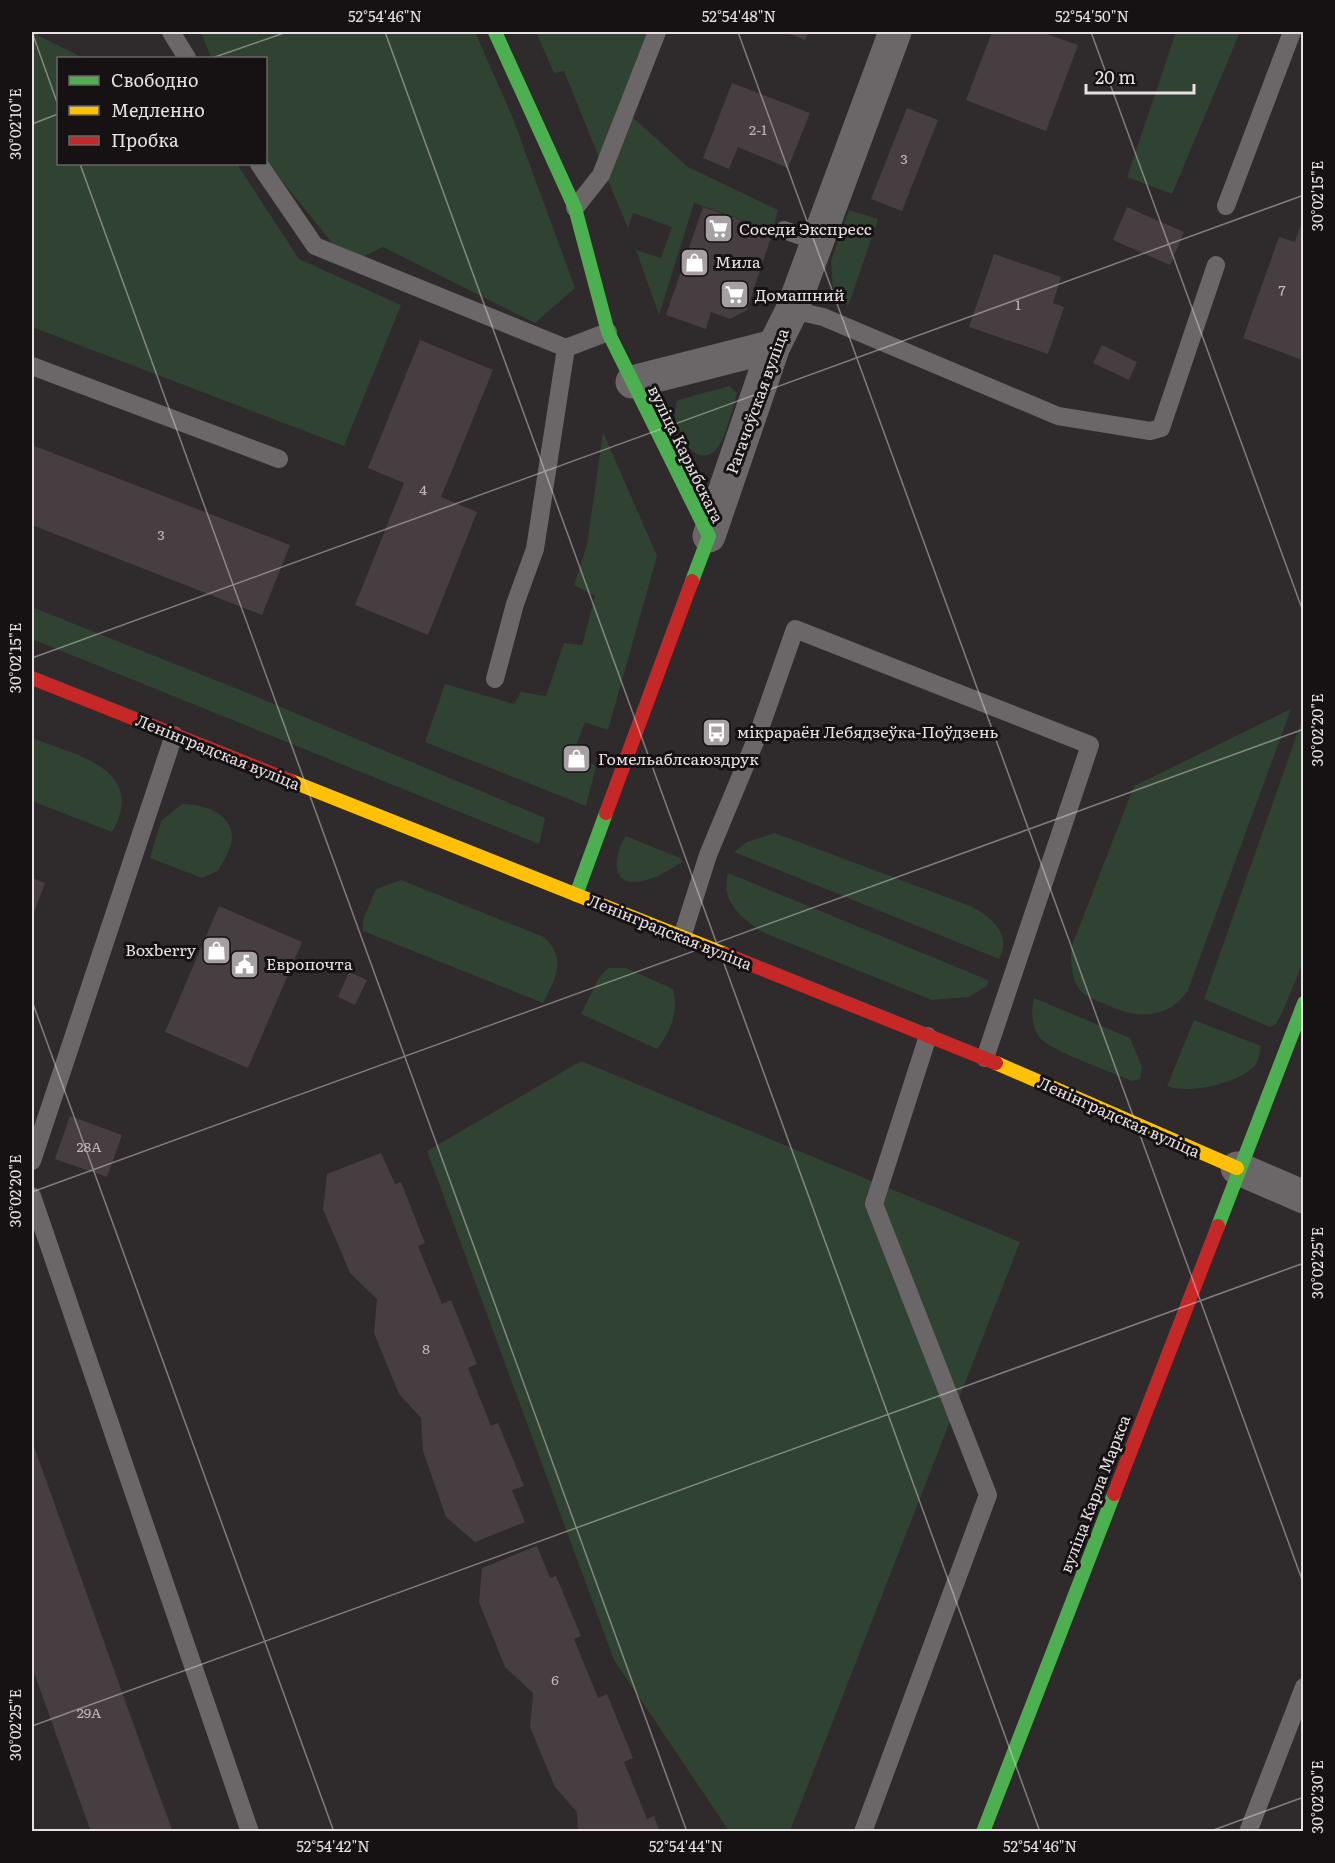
<svg xmlns="http://www.w3.org/2000/svg" width="1335" height="1863" viewBox="0 0 1335 1863" font-family="Literata,serif">
  <rect width="100%" height="100%" fill="#2f2a2c"/>
  <g fill="#304232">
    <path d="M32 32H39L37 35 84 58H58V164H237L299 259 401 305 344 446 32 327Z"/>
    <path d="M201 32H475L512 116 575 288 535 323 383 247 363 257 332 243 266 161V58H211Z"/>
    <path d="M536 32H653L602 165 564 71 554 73Z"/>
    <path d="M1176 32H1240L1172 194 1127 177Z"/>
    <path d="M630 115 688 167 778 210 773 231 694 203 659 315 636 250 661 258 672 227 633 213 628 228 606 176Z"/>
    <path d="M849 210 878 219 849 304 834 303 831 261Z"/>
    <path d="M729 386 737 393C733 407 726 436 718 447 697 476 665 424 678 400Z"/>
    <path d="M603 432 657 556 608 730 585 722 573 754 596 766 586 806 425 742 445 684 514 704 521 692 546 696 564 643 582 645 595 596 574 585 587 545Z"/>
    <path d="M32 607 245 692 545 818 539 844 32 639Z"/>
    <path d="M1291 709 1188 990C1168 1020 1137 1019 1107 1005 1098 1001 1085 997 1079 989 1071 978 1071 961 1071 948L1134 786Z"/>
    <path d="M1303 717V962L1282 1013 1276 1024 1270 1027 1204 999Z"/>
    <path d="M32 738C76 755 148 769 112 832L32 801Z"/>
    <path d="M182 804C203 804 233 813 232 839 231 849 223 862 218 871L202 878 150 858 161 821Z"/>
    <path d="M775 833 973 907C993 918 1012 936 999 959L734 852 747 842Z"/>
    <path d="M626 836 680 858 683 862C669 870 652 881 636 882 608 884 616 849 626 836Z"/>
    <path d="M728 873 988 980 987 986 968 997 932 1000 762 932C741 918 720 901 728 873Z"/>
    <path d="M401 880 544 937C568 960 555 978 543 1003L363 931V920L376 889Z"/>
    <path d="M608 968H626L673 989C679 1011 671 1031 657 1049L581 1014 599 978Z"/>
    <path d="M1034 998 1130 1038 1142 1067 1140 1079 1132 1081C1112 1072 1054 1052 1041 1039 1031 1027 1031 1012 1034 998Z"/>
    <path d="M1194 1020 1261 1046C1260 1051 1259 1060 1256 1064 1243 1083 1186 1095 1167 1086Z"/>
    <path d="M581 1061 1020 1242 790 1831H729L614 1660 427 1151Z"/>
  </g>
  <g fill="#473e42">
    <path d="M784 32H809L805 40Z"/>
    <path d="M992 32H1041L1078 45 1046 131 966 100Z"/>
    <path d="M732 83 810 113 788 168 738 147 729 169 703 158Z"/>
    <path d="M907 108 938 120 902 211 871 199Z"/>
    <path d="M703 207 773 231 747 310 730 319 711 312 706 329 666 315Z"/>
    <path d="M1127 207 1184 232 1170 265 1113 240Z"/>
    <path d="M1303 218 1304 357 1302 360 1243 338 1279 237 1295 242Z"/>
    <path d="M994 254 1061 277 1053 303 1064 307 1048 354 969 327Z"/>
    <path d="M420 340 493 370 441 497 477 512 428 635 355 605 404 483 368 468Z"/>
    <path d="M1102 345 1137 362 1129 380 1093 363Z"/>
    <path d="M32 445 290 545 262 615 32 525Z"/>
    <path d="M32 878 45 883 32 918Z"/>
    <path d="M219 906 302 942 248 1068 165 1032Z"/>
    <path d="M349 972 367 980 355 1005 338 997Z"/>
    <path d="M70 1116 122 1135 107 1177 55 1159Z"/>
    <path d="M381 1153 395 1184 401 1182 425 1243 418 1246 442 1304 451 1300 477 1364 468 1368 491 1426 498 1423 524 1486 512 1490 525 1522 475 1542 446 1517 423 1451 421 1418 399 1394 374 1333 377 1299 350 1273 323 1209 327 1174Z"/>
    <path d="M32 1441 146 1759 173 1832H91L32 1667Z"/>
    <path d="M537 1546 550 1578 556 1576 581 1636 574 1639 598 1698 607 1694 633 1758 624 1762 647 1819 654 1816 660 1832H578L577 1812 555 1787 530 1727 533 1693 505 1667 479 1602 482 1568Z"/>
  </g>
  <g fill="none" stroke-linecap="round" stroke-linejoin="round">
    <g stroke="#6b6768" stroke-width="18">
      <path d="M171 32 187 58"/>
      <path d="M259 164 315 246 566 348 608 332"/>
      <path d="M1226 206 1292 32"/>
      <path d="M575 208 601 175 657 32"/>
      <path d="M784 230 818 242"/>
      <path d="M792 310 823 317 1058 416 1150 431 1161 428 1216 265"/>
      <path d="M32 366 279 459"/>
      <path d="M495 679 515 604 535 549 566 348"/>
      <path d="M682 937 708 855 757 737 795 629 1090 745 985 1058"/>
      <path d="M32 1161 174 735"/>
      <path d="M32 1196 250 1832"/>
      <path d="M863 1832 988 1495 874 1204 928 1036"/>
      <path d="M1248 1832 1304 1687"/>
    </g>
    <g stroke="#6b6768" stroke-width="33">
      <path d="M632 382 774 346"/>
      <path d="M709 536 774 346 792 310 895 32"/>
      <path d="M1237 1168 1304 1197"/>
    </g>
    <g stroke="#4caf50" stroke-width="14">
      <path d="M495 32 575 208 608 332 709 536 692 581"/>
      <path d="M576 895 606 813"/>
      <path d="M1218 1226 1304 1003"/>
      <path d="M983 1832 1114 1494"/>
    </g>
    <g stroke="#ffc107" stroke-width="14">
      <path d="M291 781 725 954"/>
      <path d="M996 1063 1237 1168"/>
    </g>
    <g stroke="#c62828" stroke-width="14">
      <path d="M32 678 291 781"/>
      <path d="M606 813 692 581"/>
      <path d="M725 954 996 1063"/>
      <path d="M1114 1494 1218 1226"/>
    </g>
  </g>
  <path fill="none" stroke="#e8e0e3" stroke-width="1.5" stroke-opacity="0.45" d="M32 32 58 105M385 32 1040 1832M738 32 1304 1585M1091 32 1304 614M212 58 287 32M32 124 58 114M80 164 687 1832M32 658 1304 195M32 1001 334 1832M32 1192 1304 729M32 1726 1304 1263M1208 1832 1304 1797"/>
  <defs>
    <symbol id="supermarket-square" viewBox="-11 -11 22 22"><rect x="-9" y="-9" width="18" height="18" rx="4" fill="#a7a0a3" stroke="#161113"/><path d="M-6-5.5h2.5l.6 2H6L4.5 2H-2.5L-4.4-4H-6ZM-1.5 3.2a1.3 1.3 0 1 0 .1 0ZM3 3.2a1.3 1.3 0 1 0 .1 0Z" fill="#fff"/></symbol>
    <symbol id="shop-square" viewBox="-11 -11 22 22"><rect x="-9" y="-9" width="18" height="18" rx="4" fill="#a7a0a3" stroke="#161113"/><path d="M-5-2.5h2.3a2.7 3.5 0 0 1 5.4 0H5L5.5 6h-11ZM-1.5-2.5h3a1.5 2.3 0 0 0-3 0Z" fill="#fff"/></symbol>
    <symbol id="bus-square" viewBox="-11 -11 22 22"><rect x="-9" y="-9" width="18" height="18" rx="4" fill="#a7a0a3" stroke="#161113"/><path d="M-5-6H5V4H4V6H2V4H-2V6H-4V4H-5ZM-3.5-4V0h7V-4ZM-3.5 1.2v1.5H-2V1.2ZM2 1.2v1.5H3.5V1.2Z" fill="#fff"/></symbol>
    <symbol id="civic-square" viewBox="-11 -11 22 22"><rect x="-9" y="-9" width="18" height="18" rx="4" fill="#a7a0a3" stroke="#161113"/><path d="M-.6-6.5H3V-4.5H.6V-3L4-1V1h2V6H-6V1h2V-1L-.6-3ZM-1.2 2.5V6h2.4V2.5Z" fill="#fff"/></symbol>
  </defs>
  <g fill-rule="evenodd">
    <use href="#supermarket-square" x="702" y="212" width="33" height="33"/>
    <use href="#shop-square" x="678" y="246" width="33" height="33"/>
    <use href="#supermarket-square" x="718" y="278" width="33" height="33"/>
    <use href="#bus-square" x="700" y="716" width="33" height="33"/>
    <use href="#shop-square" x="560" y="742" width="33" height="33"/>
    <use href="#shop-square" x="200" y="934" width="33" height="33"/>
    <use href="#civic-square" x="228" y="948" width="33" height="33"/>
  </g>
  <g text-anchor="middle" stroke-width="6" stroke-linejoin="round" paint-order="stroke">
    <g font-size="14" fill="#c0b8bb">
      <text x="758" y="135">2-1</text>
      <text x="904" y="164">3</text>
      <text x="1282" y="295">7</text>
      <text x="1018" y="310">1</text>
      <text x="423" y="495">4</text>
      <text x="161" y="540">3</text>
      <text x="89" y="1152">28А</text>
      <text x="426" y="1354">8</text>
      <text x="555" y="1685">6</text>
      <text x="89" y="1718">29А</text>
    </g>
    <g font-size="16" fill="#e8e0e3" stroke="#161113" text-anchor="start">
      <text x="739" y="235">Соседи Экспресс</text>
      <text x="715" y="268">Мила</text>
      <text x="755" y="301">Домашний</text>
      <text x="737" y="738">мікрараён Лебядзеўка-Поўдзень</text>
      <text x="598" y="765">Гомельаблсаюздрук</text>
      <text x="196" y="956" text-anchor="end">Boxberry</text>
      <text x="266" y="970">Европочта</text>
    </g>
    <g font-size="16" fill="#e8e0e3" stroke="#161113">
      <text transform="translate(757 401) rotate(-70)" y="6">Рагачоўская вуліца</text>
      <text transform="translate(686 454) rotate(64)" y="6">вуліца Карыбскага</text>
      <text transform="translate(218 752) rotate(22)" y="6">Ленінградская вуліца</text>
      <text transform="translate(670 932) rotate(22)" y="6">Ленінградская вуліца</text>
      <text transform="translate(1119 1117) rotate(24)" y="6">Ленінградская вуліца</text>
      <text transform="translate(1095 1494) rotate(-69)" y="6">вуліца Карла Маркса</text>
    </g>
  </g>
  <rect width="1335" height="1863" fill="none" stroke="#161113" stroke-width="66"/>
  <rect x="57" y="57" width="210" height="108" fill="#161113" stroke="#6a6466" stroke-width="1.5"/>
  <rect x="69" y="76" width="30" height="9" fill="#4caf50" stroke="#6a6466" stroke-width="1.5"/>
  <text x="111" y="87" font-size="18" fill="#e8e0e3">Свободно</text>
  <rect x="69" y="106" width="30" height="9" fill="#ffc107" stroke="#6a6466" stroke-width="1.5"/>
  <text x="111" y="117" font-size="18" fill="#e8e0e3">Медленно</text>
  <rect x="69" y="136" width="30" height="9" fill="#c62828" stroke="#6a6466" stroke-width="1.5"/>
  <text x="111" y="147" font-size="18" fill="#e8e0e3">Пробка</text>
  <path d="M1086 84v9h108v-9" fill="none" stroke="#e8e0e3" stroke-width="3"/>
  <text x="1095" y="84" font-size="18" fill="#e8e0e3" stroke="#161113" stroke-width="4.5" paint-order="stroke">20 m</text>
  <rect x="33" y="33" width="1269" height="1797" fill="none" stroke="#e8e0e3" stroke-width="2"/>
  <g font-size="15" text-anchor="middle" fill="#e8e0e3">
    <text x="385" y="22">52°54'46"N</text>
    <text x="739" y="22">52°54'48"N</text>
    <text x="1092" y="22">52°54'50"N</text>
    <text transform="translate(16 124) rotate(-90)" y="5">30°02'10"E</text>
    <text transform="translate(1318 196) rotate(-90)" y="5">30°02'15"E</text>
    <text transform="translate(16 658) rotate(-90)" y="5">30°02'15"E</text>
    <text transform="translate(1318 730) rotate(-90)" y="5">30°02'20"E</text>
    <text transform="translate(16 1191) rotate(-90)" y="5">30°02'20"E</text>
    <text transform="translate(1318 1263) rotate(-90)" y="5">30°02'25"E</text>
    <text transform="translate(16 1725) rotate(-90)" y="5">30°02'25"E</text>
    <text transform="translate(1318 1797) rotate(-90)" y="5">30°02'30"E</text>
    <text x="333" y="1852">52°54'42"N</text>
    <text x="686" y="1852">52°54'44"N</text>
    <text x="1040" y="1852">52°54'46"N</text>
  </g>
</svg>
